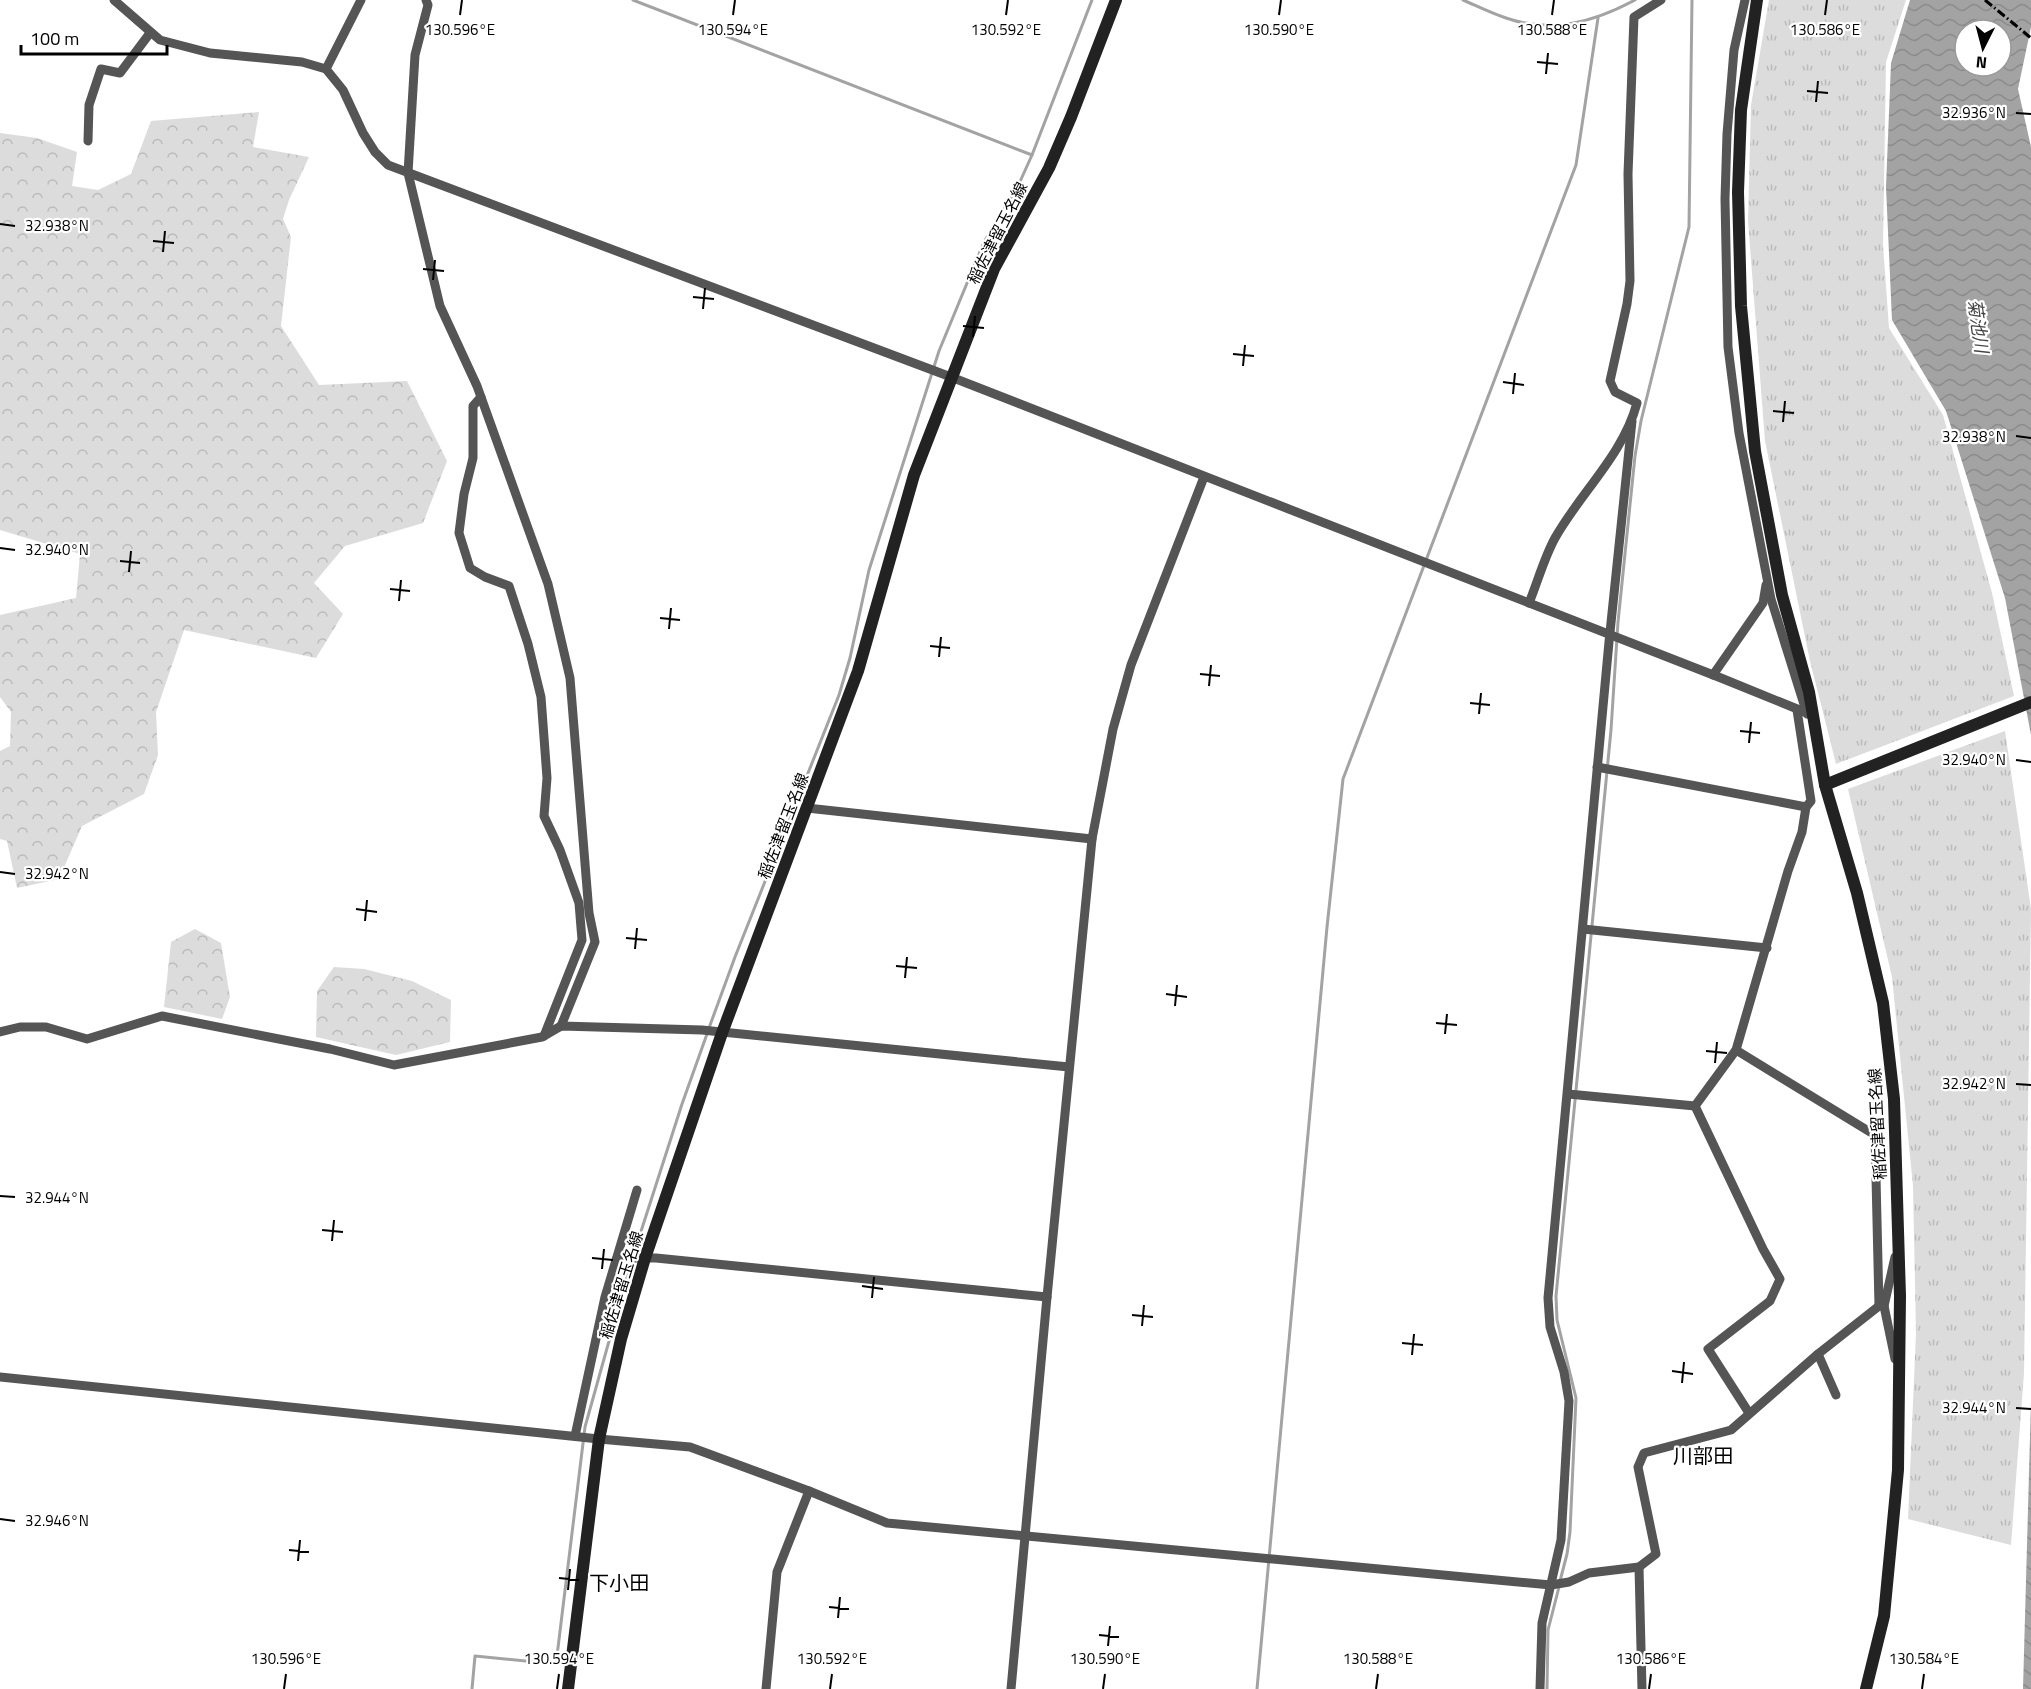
<svg xmlns="http://www.w3.org/2000/svg" width="2031" height="1689" viewBox="0 0 2031 1689" font-family="'Titillium Web','Noto Sans JP',sans-serif">
  <defs>
    <pattern id="grass-tufts" width="24" height="20" patternUnits="userSpaceOnUse" patternTransform="scale(1.5)"><rect width="24" height="20" fill="#dcdcdc"/><path d="M3 7l-1-3M5 7V3M7 7l1-3M15 17l-1-3M17 17v-4M19 17l1-3" fill="none" stroke="#bbb"/></pattern>
    <pattern id="forest-crowns" width="20" height="18" patternUnits="userSpaceOnUse" patternTransform="scale(1.5)"><rect width="20" height="18" fill="#dcdcdc"/><path d="M2 6a3 3 0 1 1 6 0M12 15a3 3 0 1 1 6 0" fill="none" stroke="#bbb"/></pattern>
    <pattern id="water-waves" width="16" height="10" patternUnits="userSpaceOnUse" patternTransform="scale(1.5)"><rect width="16" height="10" fill="#a3a3a3"/><path d="M0 5q4-4 8 0t8 0" fill="none" stroke="#8b8b8b"/></pattern>
  </defs>
  <rect width="100%" height="100%" fill="#fff"/>
  <g fill="url(#grass-tufts)">
    <path d="M1769 0H1906L1886 62 1883 245 1889 328 1943 415 1992 593 2014 696 1836 764 1810 661 1765 441 1748 221 1751 105Z"/>
    <path d="M2005 731 2031 909 2024 1373 2011 1545 1908 1519 1916 1333 1913 1186 1892 977 1848 789Z"/>
  </g>
  <g fill="url(#forest-crowns)">
    <path d="M259 112 253 147 309 157 289 200 283 219 291 237 281 326 319 385 407 381 447 461 423 523 345 546 314 583 343 614 316 658 184 630 156 712 158 755 144 794 82 826 59 879 17 888 7 841 0 839V751L10 746 11 712 0 697V615L76 598 80 554 0 530V133L37 138 77 152 72 186 98 190 131 174 151 121Z"/>
    <path d="M195 929 221 943 230 997 222 1019 164 1007 171 942Z"/>
    <path d="M334 967 364 969 412 981 451 1000 450 1042 396 1055 316 1037 317 991Z"/>
  </g>
  <g fill="url(#water-waves)" fill-rule="evenodd">
    <path d="M1910 0H2031V27L2018 89 2031 147V735L2005 598 1946 411 1892 320 1886 187 1891 63ZM1965 30H2001V66H1965Z"/>
    <path d="M2031 1401V1689H2023Z"/>
  </g>
  <g fill="none" stroke-linecap="round" stroke-linejoin="round">
    <g stroke="#a3a3a3" stroke-width="3">
      <path d="M633 0 1032 155"/>
      <path d="M1463 0C1477 6 1491 13 1506 18 1552 34 1594 22 1635 0"/>
      <path d="M709 1028 735 957 839 695 850 658 869 570 939 351 984 242 1018 186 1032 155 1092 0"/>
      <path d="M635 1250 682 1104 707 1034"/>
      <path d="M1560 1581 1567 1554 1570 1532 1576 1398 1557 1320 1556 1296 1611 730 1618 622 1635 456 1641 421 1689 227 1692 0"/>
      <path d="M472 1689 475 1656 556 1664 585 1427 630 1266"/>
      <path d="M1257 1689 1327 927 1343 779 1576 165 1598 18"/>
      <path d="M1547 1689 1548 1630 1559 1587"/>
    </g>
    <g stroke="#555" stroke-width="9">
      <path d="M114 0 160 40 210 53 302 62 326 69 343 90 363 133 375 152 388 165 951 377 1721 678 1812 715"/>
      <path d="M426 0 428 5 415 55 408 173 440 306 477 386 548 584 570 678 589 913 595 942 561 1026"/>
      <path d="M1745 0 1734 50 1727 134 1725 199 1728 347 1739 433 1771 599 1807 714"/>
      <path d="M326 69 361 0"/>
      <path d="M88 141 89 105 101 69 120 73 150 33"/>
      <path d="M481 397 473 406V458L464 494 459 533 470 568 485 577 509 586 528 644 541 697 547 778 544 816 560 850 579 903 582 940 544 1036"/>
      <path d="M1529 603C1538 581 1544 558 1555 538 1581 492 1623 455 1637 403L1615 392 1610 381 1627 304 1630 281 1628 174 1634 17 1661 0"/>
      <path d="M1713 675 1763 603 1766 585"/>
      <path d="M1597 767 1806 807"/>
      <path d="M807 808 1092 839"/>
      <path d="M1583 929 1767 948"/>
      <path d="M0 1032 20 1027H46L87 1039 162 1016 330 1049 394 1065 542 1037 561 1026 702 1030 1069 1067"/>
      <path d="M1736 1050 1875 1135 1879 1306"/>
      <path d="M1568 1094 1695 1106"/>
      <path d="M1695 1106 1736 1050 1788 871 1802 832 1806 807 1811 801 1797 710"/>
      <path d="M1695 1106 1763 1249 1780 1279 1770 1301 1708 1349 1749 1413"/>
      <path d="M617 1258H656L1047 1297"/>
      <path d="M1884 1306 1895 1359"/>
      <path d="M1818 1354 1836 1395"/>
      <path d="M0 1377 599 1439 690 1447 809 1491 887 1523 1551 1585 1569 1582 1589 1573 1639 1567 1656 1554 1638 1467 1644 1453 1731 1430 1818 1354 1879 1306H1884L1895 1257"/>
      <path d="M575 1436 605 1297 637 1190"/>
      <path d="M1639 1567 1642 1689"/>
      <path d="M766 1689 777 1572 809 1491"/>
      <path d="M1011 1689 1047 1297 1092 839 1113 729 1131 665 1204 477"/>
      <path d="M1540 1689 1542 1623 1561 1540 1569 1401 1564 1372 1550 1327 1548 1298 1609 642 1632 421"/>
    </g>
    <g stroke="#222" stroke-width="12">
      <path d="M1757 0 1741 110 1738 192 1741 306 1755 451 1782 595 1809 692 1825 785 1857 893 1883 1003 1894 1099 1900 1296 1898 1470 1884 1616 1866 1689"/>
      <path d="M1825 785 2031 702"/>
      <path d="M568 1689 599 1439 621 1339 645 1258 722 1033 858 671 914 475 994 269 1049 168 1071 117 1116 0"/>
    </g>
    <path stroke="#000" stroke-width="3" stroke-dasharray="9 3 1.5 3" stroke-linecap="butt" d="M1985 0 2031 38"/>
  </g>
  <path fill="none" stroke="#000" stroke-width="2" d="M460 15 462 0M733 15 735 0M1006 15 1008 0M1279 15 1281 0M1552 15 1554 0M1825 15 1827 0M1537 62 1558 64M1546 74 1548 53M1807 91 1828 93M1816 102 1818 81M2016 113 2031 114M0 224 15 226M153 241 174 243M163 252 165 231M423 269 444 271M433 280 435 260M693 297 714 299M703 309 705 288M963 326 984 328M973 337 975 316M1233 354 1254 356M1243 366 1245 345M1503 382 1524 385M1513 394 1515 373M1773 411 1794 413M1783 422 1785 401M2016 436 2031 438M0 548 15 550M120 561 140 563M129 572 131 551M390 589 410 591M399 601 401 580M660 618 680 620M669 629 671 608M930 646 950 648M939 657 941 637M1200 674 1220 676M1209 686 1211 665M1470 703 1490 705M1479 714 1481 693M1740 731 1760 733M1749 743 1751 722M2016 760 2031 762M0 872 15 874M356 909 377 912M365 921 367 900M626 938 647 940M635 949 637 928M896 966 917 968M905 978 907 957M1166 994 1187 997M1175 1006 1177 985M1436 1023 1457 1025M1445 1034 1447 1014M1706 1051 1727 1053M1715 1063 1717 1042M2016 1084 2031 1085M0 1196 15 1197M322 1230 343 1232M332 1241 334 1220M592 1258 613 1260M602 1269 604 1249M862 1286 883 1289M872 1298 874 1277M1132 1315 1153 1317M1142 1326 1144 1305M1402 1343 1423 1345M1412 1355 1414 1334M1672 1371 1693 1374M1682 1383 1684 1362M2016 1408 2031 1409M0 1519 15 1521M289 1550 309 1552M298 1561 300 1540M559 1578 579 1580M568 1590 570 1569M829 1607 849 1609M838 1618 840 1597M1099 1635 1119 1637M1108 1646 1110 1626M284 1689 286 1674M557 1689 559 1674M830 1689 832 1674M1103 1689 1105 1674M1376 1689 1378 1674M1649 1689 1651 1674M1922 1689 1924 1674"/>
  <g text-anchor="middle" stroke-width="4.5" stroke-linejoin="round" paint-order="stroke">
    <g font-size="16" fill="#000" stroke="#fff">
      <text transform="translate(997 233) rotate(-63)" y="6">稲佐津留玉名線</text>
      <text transform="translate(783 826) rotate(-69)" y="6">稲佐津留玉名線</text>
      <text transform="translate(1877 1124) rotate(-93)" y="6">稲佐津留玉名線</text>
      <text transform="translate(621 1285) rotate(-73)" y="6">稲佐津留玉名線</text>
    </g>
    <g font-size="18" font-style="italic" fill="#444" stroke="#fff">
      <text transform="translate(1978 326) rotate(82)" y="6">菊池川</text>
    </g>
    <g font-size="20" fill="#000" stroke="#fff">
      <text x="1703" y="1463">川部田</text>
      <text x="619" y="1590">下小田</text>
    </g>
  </g>
  <g font-size="15" text-anchor="middle" fill="#000" stroke="#fff" stroke-width="4.5" stroke-linejoin="round" paint-order="stroke">
    <text x="460" y="35">130.596°E</text>
    <text x="733" y="35">130.594°E</text>
    <text x="1006" y="35">130.592°E</text>
    <text x="1279" y="35">130.590°E</text>
    <text x="1552" y="35">130.588°E</text>
    <text x="1825" y="35">130.586°E</text>
    <text x="1974" y="118">32.936°N</text>
    <text x="57" y="231">32.938°N</text>
    <text x="1974" y="442">32.938°N</text>
    <text x="57" y="555">32.940°N</text>
    <text x="1974" y="765">32.940°N</text>
    <text x="57" y="879">32.942°N</text>
    <text x="1974" y="1089">32.942°N</text>
    <text x="57" y="1203">32.944°N</text>
    <text x="1974" y="1413">32.944°N</text>
    <text x="57" y="1526">32.946°N</text>
    <text x="286" y="1664">130.596°E</text>
    <text x="559" y="1664">130.594°E</text>
    <text x="832" y="1664">130.592°E</text>
    <text x="1105" y="1664">130.590°E</text>
    <text x="1378" y="1664">130.588°E</text>
    <text x="1651" y="1664">130.586°E</text>
    <text x="1924" y="1664">130.584°E</text>
  </g>
  <g transform="translate(1983 48) rotate(186)"><circle r="28" fill="#ffffff" stroke="#999999" stroke-width="1.5"/>
  <path d="M0-4.5L10 22L0 15L-10 22Z" fill="#000000"/>
  <text y="-9" font-size="16" font-weight="bold" text-anchor="middle" fill="#000000">N</text>
  </g>
  <path d="M21 45v9h146v-9" fill="none" stroke="#000000" stroke-width="3"/>
  <text x="30" y="45" font-size="18" fill="#000000" stroke="#ffffff" stroke-width="4.5" paint-order="stroke">100 m</text>
</svg>
